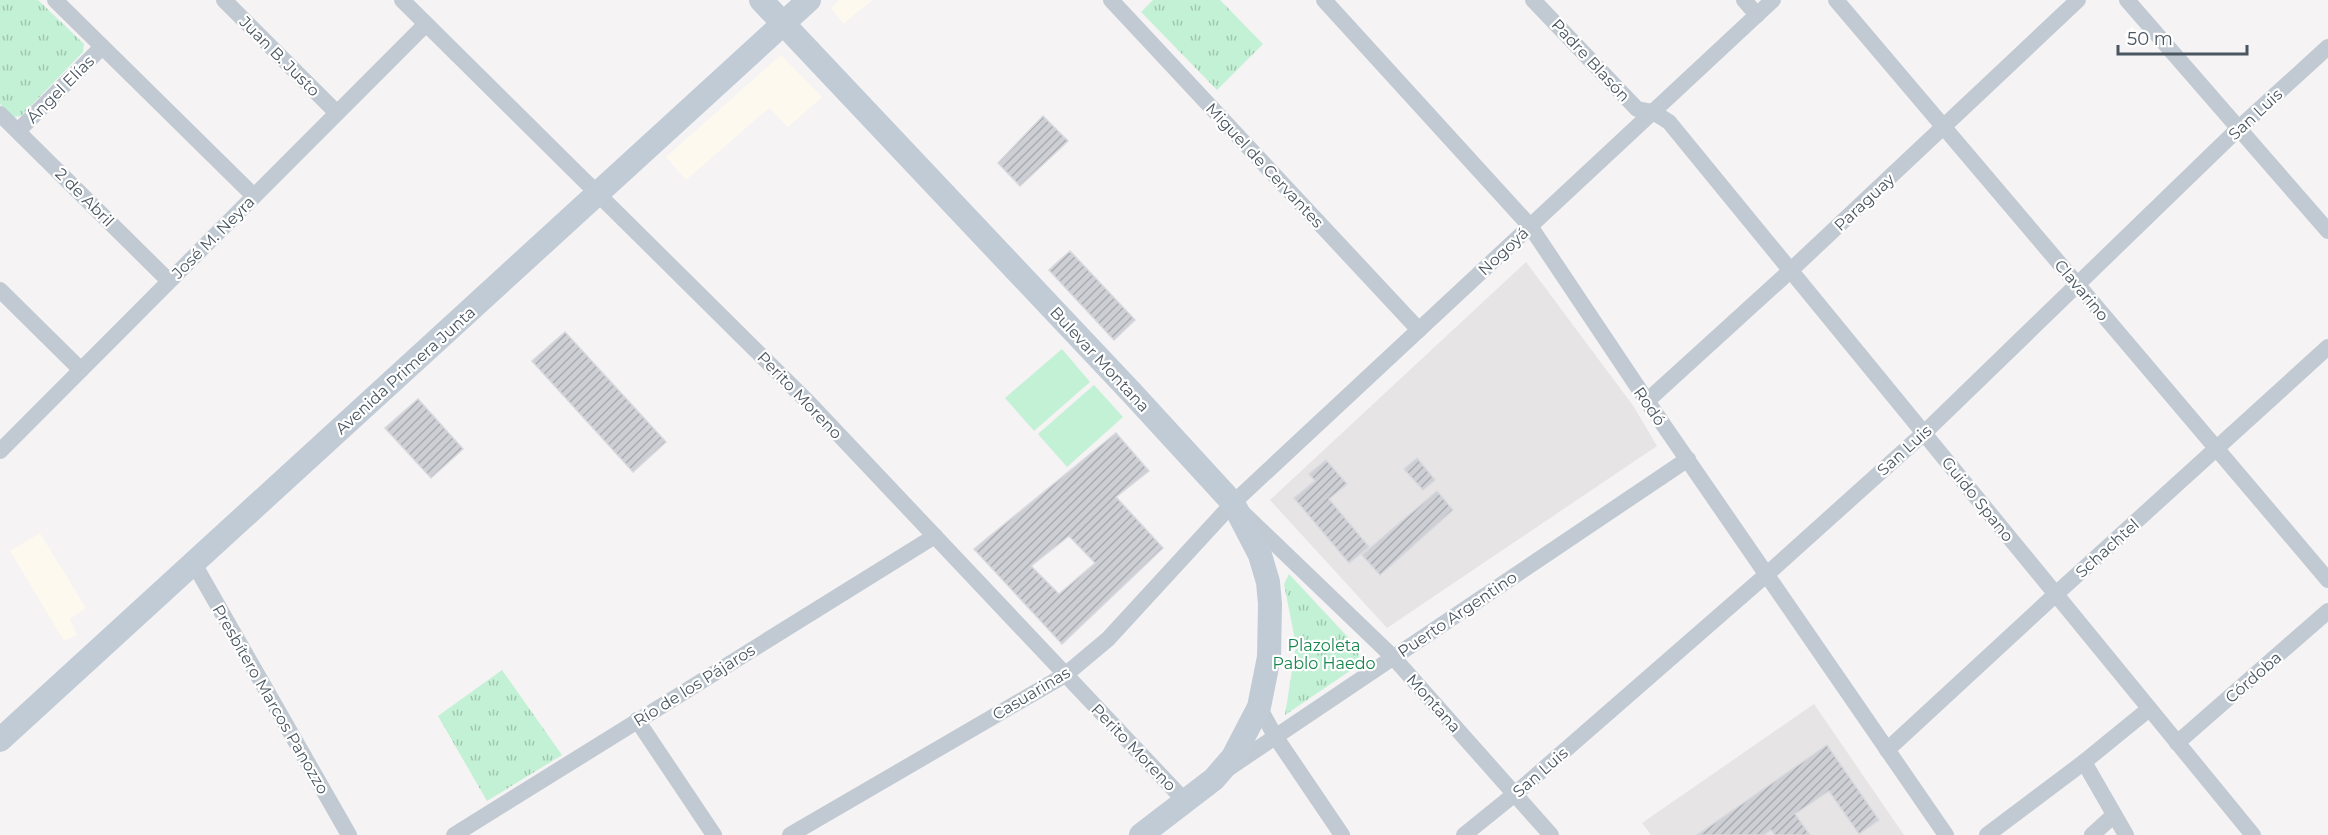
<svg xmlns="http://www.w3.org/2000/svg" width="2328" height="835" viewBox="0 0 2328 835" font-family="Montserrat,sans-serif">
  <defs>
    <pattern id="grass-tufts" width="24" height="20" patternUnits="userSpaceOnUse" patternTransform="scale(1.5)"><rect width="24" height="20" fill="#c3f1d5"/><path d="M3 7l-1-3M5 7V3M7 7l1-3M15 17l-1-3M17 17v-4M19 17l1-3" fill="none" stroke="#a0c6b0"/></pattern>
    <pattern id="building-hatch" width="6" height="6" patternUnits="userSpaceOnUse" patternTransform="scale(1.5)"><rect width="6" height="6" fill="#cdcfd5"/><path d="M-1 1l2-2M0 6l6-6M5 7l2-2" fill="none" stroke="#a8abb0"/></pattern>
  </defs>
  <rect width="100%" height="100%" fill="#f5f3f3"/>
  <g fill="#fdf9ef">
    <path d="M839 0H873L843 24 831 8Z"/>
    <path d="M781 55 822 97 788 127 769 108 686 180 666 157Z"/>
    <path d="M40 533 86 608 70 619 77 635 64 641 10 551Z"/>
  </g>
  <g fill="#e6e4e5">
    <path d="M1526 262 1634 407 1657 446 1387 628 1270 500Z"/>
    <path d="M1814 704 1904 835H1651L1642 823Z"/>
  </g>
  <g fill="url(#grass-tufts)">
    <path d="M0 0H38L84 44 83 52 21 116 13 117 0 104Z"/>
    <path d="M1153 0H1220L1263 44 1217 90 1141 12Z"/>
    <path d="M1289 574 1358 648 1360 664 1285 715 1296 645 1284 584Z"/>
    <path d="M502 670 562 755 487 801 438 716Z"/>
  </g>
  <g fill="#c3f1d5">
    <path d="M1062 349 1090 382 1034 431 1005 398Z"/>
    <path d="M1094 385 1123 417 1067 467 1038 434Z"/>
  </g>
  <g fill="url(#building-hatch)" stroke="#d7d9de" stroke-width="1.5" fill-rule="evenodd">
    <path d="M1043 116 1068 141 1020 186 998 163Z"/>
    <path d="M1070 251 1135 320 1114 340 1049 270Z"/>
    <path d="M565 332 666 442 633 472 532 361Z"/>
    <path d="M418 399 463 449 431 478 385 428Z"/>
    <path d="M1116 433 1149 471 1116 497 1163 548 1062 644 974 549ZM1069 536 1095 563 1059 594 1031 566Z"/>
    <path d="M1417 458 1435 480 1423 490 1404 469Z"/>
    <path d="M1326 460 1347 484 1329 499 1369 547 1349 563 1294 498 1315 481 1309 474Z"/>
    <path d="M1437 491 1453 510 1380 575 1362 555Z"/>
    <path d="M1827 745 1879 820 1859 834 1829 791 1795 814 1810 835H1775L1771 830 1764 835H1697Z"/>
  </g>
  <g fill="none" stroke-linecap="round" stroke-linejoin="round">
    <g stroke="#c1cad2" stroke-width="16">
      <path d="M55 0 254 196"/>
      <path d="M224 0 337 113"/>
      <path d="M402 0 809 403 1185 801"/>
      <path d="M1111 0 1419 330"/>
      <path d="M1324 0 1530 226 1647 401 1946 835"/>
      <path d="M1533 0 1637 109 1653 112 1669 122 2253 835"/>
      <path d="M1744 0 1757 15"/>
      <path d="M1836 0 2328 580"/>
      <path d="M2127 0 2328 231"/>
      <path d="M0 114 169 281"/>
      <path d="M18 131 102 47"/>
      <path d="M0 290 81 370"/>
      <path d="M1647 401 1791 270 2078 0"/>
      <path d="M0 451 426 24"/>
      <path d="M1244 514 1393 657 1551 835"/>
      <path d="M193 562 349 835"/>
      <path d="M1259 707 1275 736 1342 835"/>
      <path d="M637 720 714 835"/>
      <path d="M2177 743 2328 611"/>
      <path d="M1887 750 2056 594 2328 347"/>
      <path d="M2084 762 2126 835"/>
      <path d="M1229 768 1688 459"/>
      <path d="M454 835 935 536"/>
      <path d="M790 835 1065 675 1108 639 1233 503 1773 0"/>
      <path d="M1464 835 1516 793 1766 575 1924 433 2239 128 2328 47"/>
      <path d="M1987 835 2084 762 2149 709"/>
      <path d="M2092 835 2114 815"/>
    </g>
    <g stroke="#c1cbd6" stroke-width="24">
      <path d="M761 0 1132 393 1233 503 1260 555 1268 582 1270 604 1269 657 1259 707 1233 757 1214 779 1141 835"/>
      <path d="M0 740 809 0"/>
    </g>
  </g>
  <g text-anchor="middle" stroke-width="4.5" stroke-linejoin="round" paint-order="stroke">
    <g font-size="16" fill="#4a5661" stroke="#fff">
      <text transform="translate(280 56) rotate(45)" y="6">Juan B. Justo</text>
      <text transform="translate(1591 60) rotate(47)" y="6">Padre Blasón</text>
      <text transform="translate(60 89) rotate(-45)" y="6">Ángel Elías</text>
      <text transform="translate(2255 114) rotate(-43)" y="6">San Luis</text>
      <text transform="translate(1265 165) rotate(47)" y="6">Miguel de Cervantes</text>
      <text transform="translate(85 197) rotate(45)" y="6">2 de Abril</text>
      <text transform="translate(1864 202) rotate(-43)" y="6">Paraguay</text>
      <text transform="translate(213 237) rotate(-45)" y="6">José M. Neyra</text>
      <text transform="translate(1503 251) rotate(-43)" y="6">Nogoyá</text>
      <text transform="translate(2082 290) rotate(50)" y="6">Clavarino</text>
      <text transform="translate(1100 359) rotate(47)" y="6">Bulevar Montana</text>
      <text transform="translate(405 370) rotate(-42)" y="6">Avenida Primera Junta</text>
      <text transform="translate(800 395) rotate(46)" y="6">Perito Moreno</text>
      <text transform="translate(1650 406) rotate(55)" y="6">Rodó</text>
      <text transform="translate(1904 450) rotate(-42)" y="6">San Luis</text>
      <text transform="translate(1978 499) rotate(51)" y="6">Guido Spano</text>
      <text transform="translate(2107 548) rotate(-42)" y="6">Schachtel</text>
      <text transform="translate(1457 614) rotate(-34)" y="6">Puerto Argentino</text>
      <text transform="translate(2253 677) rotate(-41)" y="6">Córdoba</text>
      <text transform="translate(694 685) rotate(-32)" y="6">Río de los Pájaros</text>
      <text transform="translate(1031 693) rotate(-31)" y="6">Casuarinas</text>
      <text transform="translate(271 699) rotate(60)" y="6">Presbítero Marcos Panozzo</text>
      <text transform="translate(1434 703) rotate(48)" y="6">Montana</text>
      <text transform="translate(1134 747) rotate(46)" y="6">Perito Moreno</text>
      <text transform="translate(1540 772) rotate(-41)" y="6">San Luis</text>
    </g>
    <g font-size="16" fill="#17864f" stroke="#fff">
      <text x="1324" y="651">Plazoleta<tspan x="1324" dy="18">Pablo Haedo</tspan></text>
    </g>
  </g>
  <path d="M2118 45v9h129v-9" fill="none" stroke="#4a5661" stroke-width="3"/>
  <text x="2127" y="45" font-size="18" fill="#4a5661" stroke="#ffffff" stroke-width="4.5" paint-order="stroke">50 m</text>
</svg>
